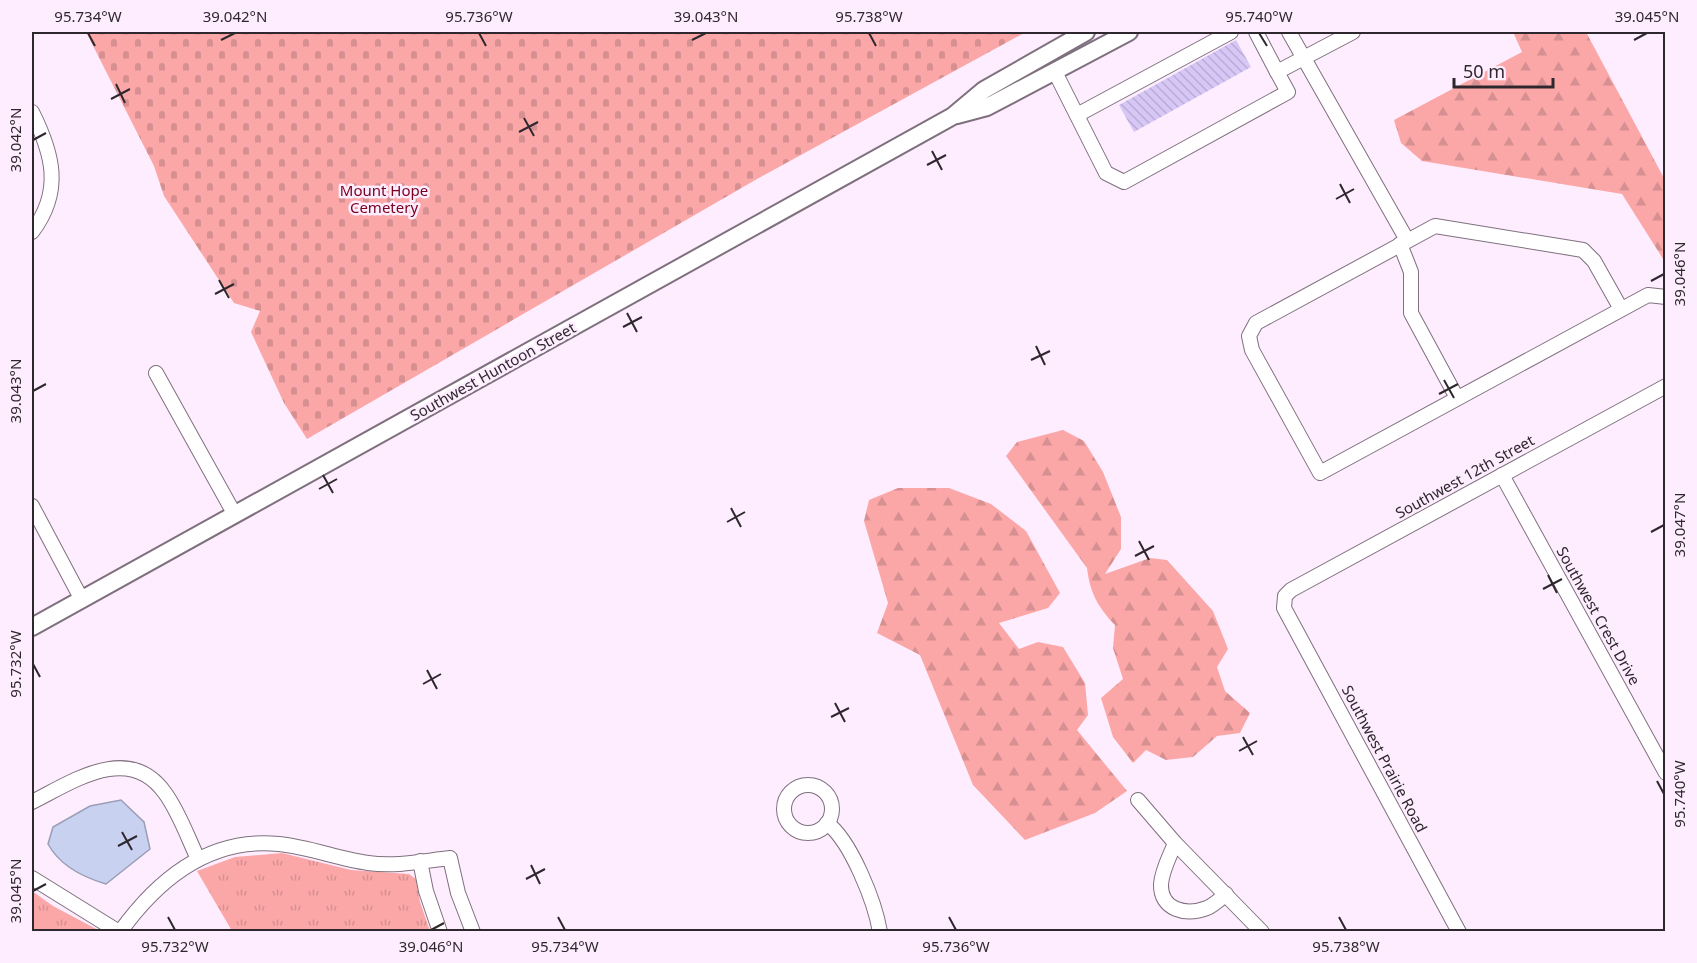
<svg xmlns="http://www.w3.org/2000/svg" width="1697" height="963" viewBox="0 0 1697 963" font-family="'Noto Sans',sans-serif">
  <defs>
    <pattern id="grass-tufts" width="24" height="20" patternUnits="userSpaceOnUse" patternTransform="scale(1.5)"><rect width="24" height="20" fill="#fba7a8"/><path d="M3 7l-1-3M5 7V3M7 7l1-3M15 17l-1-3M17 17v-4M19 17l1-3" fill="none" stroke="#d79091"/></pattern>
    <pattern id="forest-firs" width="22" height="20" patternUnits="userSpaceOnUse" patternTransform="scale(1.5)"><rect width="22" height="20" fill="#fba7a8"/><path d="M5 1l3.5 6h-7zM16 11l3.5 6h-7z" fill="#d79091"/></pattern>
    <pattern id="cemetery-stones" width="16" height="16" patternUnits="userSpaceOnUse" patternTransform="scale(1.5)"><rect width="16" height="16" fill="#fba7a8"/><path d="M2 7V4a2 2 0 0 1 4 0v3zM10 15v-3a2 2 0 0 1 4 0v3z" fill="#d79091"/></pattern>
    <pattern id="building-back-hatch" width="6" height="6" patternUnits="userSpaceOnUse" patternTransform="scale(1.5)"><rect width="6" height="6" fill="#d7c7f7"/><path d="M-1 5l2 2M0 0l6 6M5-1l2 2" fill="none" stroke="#b9abd4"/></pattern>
  </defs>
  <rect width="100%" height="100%" fill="#feedfe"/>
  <g fill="url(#grass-tufts)">
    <path d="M282 853 351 870 409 874 416 879 420 902 430 931H232L197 871 235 857Z"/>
    <path d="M32 891 53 906 100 931H32Z"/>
  </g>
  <g fill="url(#forest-firs)">
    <path d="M1513 32H1586L1665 180V262L1622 194 1422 161 1401 143 1394 120 1522 52Z"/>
    <path d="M1063 430 1084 441 1103 472 1121 517V549L1105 574 1150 558 1167 560 1213 611 1228 649 1217 667 1225 691 1250 713 1240 733 1217 736 1193 757 1166 760 1146 750 1133 763 1113 737 1101 698 1123 679 1113 648 1115 625C1098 607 1090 593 1087 568L1006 456 1017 442Z"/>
    <path d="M898 488H949L991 504 1026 531 1060 593 1048 608 999 623 1019 649 1038 642 1063 647 1085 683 1088 715 1077 730 1127 791 1095 813 1025 840 973 785 920 655 877 633 888 603 864 521 869 500Z"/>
  </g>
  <path fill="url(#cemetery-stones)" d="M86 32H1026L757 179 307 439 284 403 251 332 260 311 234 303 164 196 154 166Z"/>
  <path fill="#c9d1f1" stroke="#9a9eb6" stroke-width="1.5" d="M121 800 144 822 150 849 106 884C82 877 60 866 48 844L53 827 90 806Z"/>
  <path fill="url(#building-back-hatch)" d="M1236 40 1251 67 1134 132 1119 105Z"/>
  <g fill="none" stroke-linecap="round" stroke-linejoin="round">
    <defs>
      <g id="minor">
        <path d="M1256 32 1277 72"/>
        <path d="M1289 32 1407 240"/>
        <path d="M1055 72 1106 173 1124 182 1288 92 1277 72 1353 32"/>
        <path d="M32 112C53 154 63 191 32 232"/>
        <path d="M1077 115 1231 32"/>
        <path d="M1400 244 1411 272V313L1457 398"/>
        <path d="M1621 309 1594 261 1583 250 1435 226 1256 323 1249 336 1252 350 1320 473 1648 295 1666 297"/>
        <path d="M156 373 235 515"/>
        <path d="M1502 475 1666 773"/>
        <path d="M32 506 82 600"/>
        <circle cx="808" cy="809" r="24"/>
        <path d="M1138 800 1175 843 1262 932"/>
        <path d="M32 802C72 782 129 742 165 793 179 812 188 838 198 859"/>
        <path d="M827 823C851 841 875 902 880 932"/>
        <path d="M1175 843C1170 856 1162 870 1161 884 1160 910 1186 916 1207 908 1214 905 1220 899 1226 894"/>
        <path d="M420 861 426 891 440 932"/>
        <path d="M32 878 119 932"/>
        <path d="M120 932C158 879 210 837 279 844 309 847 339 859 368 863 396 867 423 861 450 858L458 893 473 932"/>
        <path d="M1459 932 1284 608 1285 596 1291 590 1666 386"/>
      </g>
      <g id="major">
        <path d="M957 115 987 107 1129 32"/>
        <path d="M32 627 953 116 984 90 1086 32"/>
      </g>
    </defs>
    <use href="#minor" stroke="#7f707e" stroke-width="16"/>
    <use href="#major" stroke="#7f707e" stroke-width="20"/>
    <use href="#minor" stroke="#fff" stroke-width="14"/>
    <use href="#major" stroke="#fff" stroke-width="16"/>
  </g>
  <path fill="none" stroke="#2e282e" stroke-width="2" d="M88 33 95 46M479 33 486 46M869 33 876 46M1259 33 1267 46M221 40 235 33M692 40 706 33M1634 40 1647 33M116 84 125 103M111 99 130 89M524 118 534 136M519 132 538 122M33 140 46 133M932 151 942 170M927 165 946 155M1340 184 1350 203M1336 199 1354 189M219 280 229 298M1651 281 1664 274M215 294 234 284M627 313 637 332M623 327 642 317M1036 346 1045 365M1031 360 1050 351M1444 380 1454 398M33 391 46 384M1439 394 1458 384M323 475 333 493M319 489 337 479M731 508 741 527M727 522 745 512M1651 532 1664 525M1139 541 1149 560M1135 556 1154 546M1548 575 1557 593M1543 589 1562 579M33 664 40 677M427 670 437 689M423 684 441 674M835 703 845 722M831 717 849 708M1243 737 1253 755M1239 751 1257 741M1657 781 1664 794M122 832 132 850M118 846 137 836M531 865 540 884M526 879 545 869M33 891 46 884M168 917 175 930M558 917 565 930M949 917 956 930M1339 917 1346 930M431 930 444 923"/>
  <g text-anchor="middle" stroke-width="5" stroke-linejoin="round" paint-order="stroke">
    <g font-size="15" fill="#78011d" stroke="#feedfe">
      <text x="384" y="196">Mount Hope<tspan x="384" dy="17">Cemetery</tspan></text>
    </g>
    <g font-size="15" fill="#2e282e" stroke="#feedfe">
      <text transform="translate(493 372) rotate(-29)" y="5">Southwest Huntoon Street</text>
      <text transform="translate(1465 477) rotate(-29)" y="5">Southwest 12th Street</text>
      <text transform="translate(1598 616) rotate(61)" y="5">Southwest Crest Drive</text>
      <text transform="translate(1384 759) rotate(62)" y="5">Southwest Prairie Road</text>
    </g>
  </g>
  <rect width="1697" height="963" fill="none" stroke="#feedfe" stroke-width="66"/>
  <path d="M1454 78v9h99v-9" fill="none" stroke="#2e282e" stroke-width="3"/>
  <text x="1463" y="78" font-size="18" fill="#2e282e" stroke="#feedfe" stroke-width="4.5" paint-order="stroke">50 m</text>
  <rect x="33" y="33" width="1631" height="897" fill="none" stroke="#2e282e" stroke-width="2"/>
  <g font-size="15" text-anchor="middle" fill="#2e282e">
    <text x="88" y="22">95.734°W</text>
    <text x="235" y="22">39.042°N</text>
    <text x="479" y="22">95.736°W</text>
    <text x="706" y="22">39.043°N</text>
    <text x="869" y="22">95.738°W</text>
    <text x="1259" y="22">95.740°W</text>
    <text x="1647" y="22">39.045°N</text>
    <text transform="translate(16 140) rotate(-90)" y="5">39.042°N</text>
    <text transform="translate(1680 274) rotate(-90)" y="5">39.046°N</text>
    <text transform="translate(16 391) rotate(-90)" y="5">39.043°N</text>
    <text transform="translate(1680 525) rotate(-90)" y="5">39.047°N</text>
    <text transform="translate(16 664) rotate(-90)" y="5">95.732°W</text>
    <text transform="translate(1680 794) rotate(-90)" y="5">95.740°W</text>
    <text transform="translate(16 891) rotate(-90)" y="5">39.045°N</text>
    <text x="175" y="952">95.732°W</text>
    <text x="431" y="952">39.046°N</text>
    <text x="565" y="952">95.734°W</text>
    <text x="956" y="952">95.736°W</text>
    <text x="1346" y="952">95.738°W</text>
  </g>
</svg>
